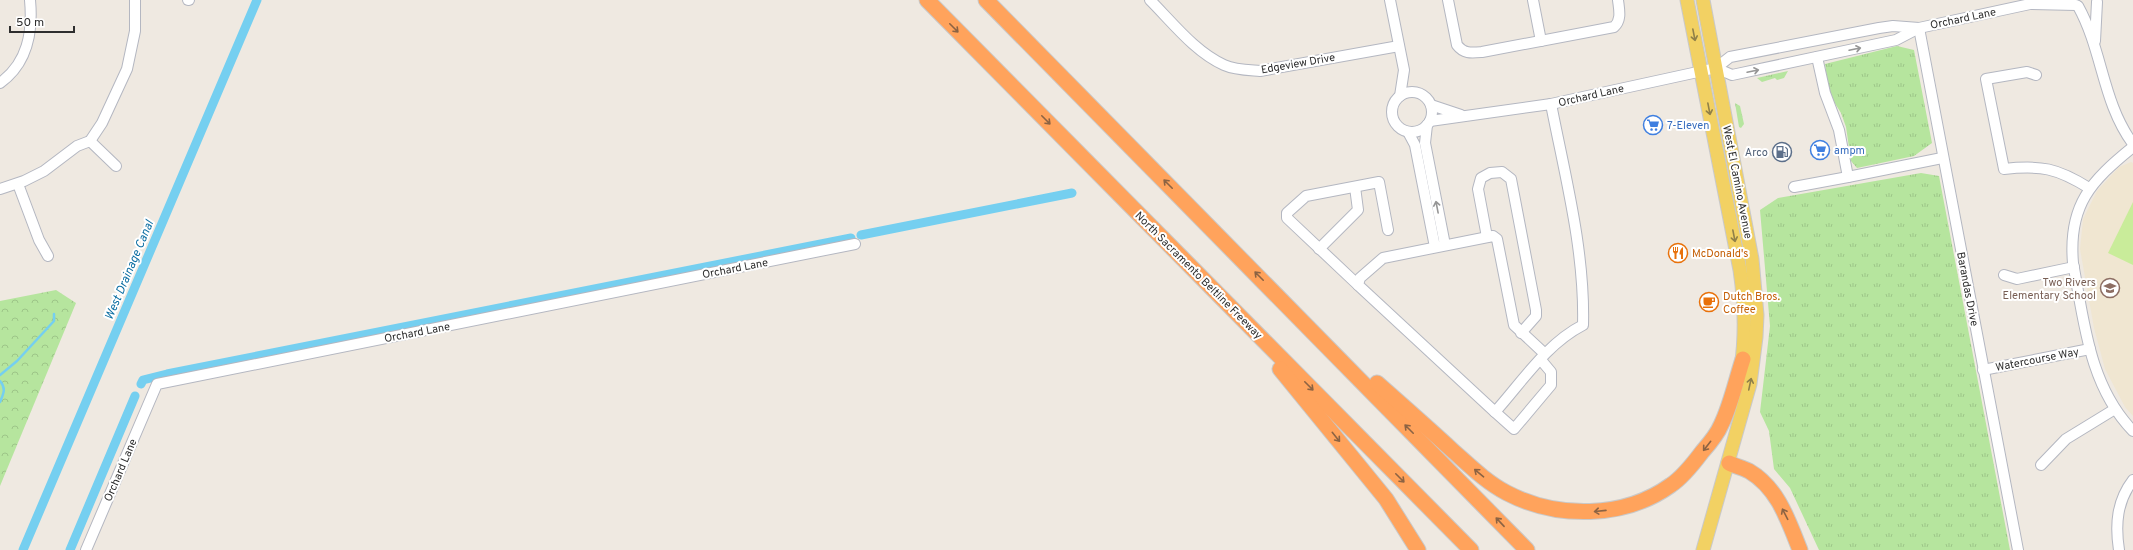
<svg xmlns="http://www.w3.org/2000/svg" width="2133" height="550" viewBox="0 0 2133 550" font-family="Overpass,sans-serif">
  <defs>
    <pattern id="grass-tufts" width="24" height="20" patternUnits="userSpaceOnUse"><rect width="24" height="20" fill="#b6e59e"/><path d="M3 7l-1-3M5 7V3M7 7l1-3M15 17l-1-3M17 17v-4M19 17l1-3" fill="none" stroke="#9dc588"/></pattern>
    <pattern id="forest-crowns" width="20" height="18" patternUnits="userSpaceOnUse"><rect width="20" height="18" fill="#b6e59e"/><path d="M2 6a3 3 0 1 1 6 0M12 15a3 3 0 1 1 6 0" fill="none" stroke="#9dc588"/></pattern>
  </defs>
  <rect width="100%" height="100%" fill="#efe9e1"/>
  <path fill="#f0e6d1" d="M2131 162 2133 163V416L2125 407 2105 369 2094 328 2080 249 2083 219 2097 191 2119 167Z"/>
  <g fill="url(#grass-tufts)">
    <path d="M1897 46 1914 50 1932 143 1914 156 1857 168 1851 161 1846 127 1841 113 1829 94 1825 64Z"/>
    <path d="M1788 71 1784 78 1777 80 1775 78 1762 82 1757 78Z"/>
    <path d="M1735 103 1740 106 1744 124 1741 128 1739 127Z"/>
    <path d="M1921 173 1939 176 2010 550H1819L1790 488 1774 469 1769 431 1760 412 1770 326 1760 210 1778 198Z"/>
  </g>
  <path fill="url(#forest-crowns)" d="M56 290 76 303 0 486V301Z"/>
  <path fill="#c9ec9a" d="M2133 202V265L2108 253Z"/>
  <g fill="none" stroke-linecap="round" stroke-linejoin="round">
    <g stroke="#75cff0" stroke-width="2.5">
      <path d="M0 375 17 361 54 321V314"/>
      <path d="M0 381C6 388 4 393 0 402"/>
    </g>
    <g stroke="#75cff0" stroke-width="9">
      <path d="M861 235 1072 193"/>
      <path d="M141 384 143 380 167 374 851 238"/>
      <path d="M23 550 257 0"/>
      <path d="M70 550 135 396"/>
    </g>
    <defs>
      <g id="minor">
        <path d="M188 0H189"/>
        <path d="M1150 0C1172 22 1195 52 1224 65 1235 70 1247 70 1260 71L1399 46"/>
        <path d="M1390 0 1404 70 1400 96"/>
        <path d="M1448 0 1457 45C1464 54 1471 53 1482 52L1614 27C1622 20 1619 9 1618 0"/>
        <path d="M1533 0 1541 41"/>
        <path d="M2032 4 2076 5"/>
        <path d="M2078 6C2103 51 2102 102 2133 144"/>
        <path d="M1919 28 2018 550"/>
        <path d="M2095 41 2097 2"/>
        <path d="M1716 68 1732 75 1896 40 1919 28 2030 4 2040 0"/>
        <path d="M2036 75 2027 72 1986 79 2004 169C2041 165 2057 168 2089 188"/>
        <path d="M0 83C28 63 33 32 30 0"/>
        <circle cx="1412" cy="112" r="20"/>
        <path d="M1431 105 1461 115"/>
        <path d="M1430 121 1551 104 1716 68 1730 57 1879 28 1893 26 1919 28"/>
        <path d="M1427 125 1425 143 1445 245"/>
        <path d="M1408 132 1415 145 1435 247"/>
        <path d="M90 141 116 166"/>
        <path d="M2133 147C2091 181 2068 205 2073 263 2084 321 2089 386 2133 431"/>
        <path d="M1848 177 1942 158"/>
        <path d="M18 184 39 240 48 256"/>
        <path d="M1794 187 1848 177 1839 130 1825 93 1817 57"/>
        <path d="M0 189 24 181 44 171 77 146 90 141 102 123 127 69 135 31V0"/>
        <path d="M1487 237 1478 189 1481 178 1490 173 1502 172 1511 179 1536 310V316L1521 333"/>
        <path d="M1319 249 1358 210 1355 187"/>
        <path d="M2004 275 2017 279 2074 267"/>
        <path d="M1358 285 1287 218V213L1306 196 1379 182 1388 230"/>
        <path d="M1545 354 1514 325 1497 239 1493 236 1383 258 1360 278 1358 285 1495 412C1522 382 1546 344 1583 325 1585 251 1565 176 1551 104"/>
        <path d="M1983 370 2090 349"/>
        <path d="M1495 412 1514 429 1551 385V372L1541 360"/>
        <path d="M2041 465 2066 439 2115 409"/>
        <path d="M86 550 157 384 855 244"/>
        <path d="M2119 550C2115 524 2117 501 2133 480"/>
      </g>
      <g id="major">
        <path d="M1687 0 1740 270C1745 304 1746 335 1741 368"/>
        <path d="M1703 0 1752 259 1757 315 1756 337 1750 384 1703 550"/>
      </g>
      <g id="highway">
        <path d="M927 0 1471 550"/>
        <path d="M986 0 1527 550"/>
        <path d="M1280 369 1386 499 1418 550"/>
        <path d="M1377 383C1402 405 1427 427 1452 450 1469 465 1486 482 1507 493 1557 519 1624 519 1671 485 1683 477 1693 464 1702 452 1709 444 1717 435 1721 425 1731 405 1736 380 1743 359"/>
        <path d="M1729 463C1735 466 1743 468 1749 471 1778 488 1788 520 1800 550"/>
      </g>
    </defs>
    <use href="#minor" stroke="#b4b7c1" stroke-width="12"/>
    <use href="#major" stroke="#c9c9c9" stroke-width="15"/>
    <use href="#highway" stroke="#c9c9c9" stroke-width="17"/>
    <use href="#minor" stroke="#fff" stroke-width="10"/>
    <use href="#major" stroke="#f2d163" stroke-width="13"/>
    <use href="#highway" stroke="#ffa35c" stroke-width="15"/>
  </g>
  <defs><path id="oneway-shaft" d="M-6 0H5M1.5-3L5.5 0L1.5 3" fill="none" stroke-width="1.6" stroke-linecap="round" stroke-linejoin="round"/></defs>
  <g stroke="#8c6343">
    <use href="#oneway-shaft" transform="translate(954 28) rotate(45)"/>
    <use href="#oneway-shaft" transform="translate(1046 120) rotate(45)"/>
    <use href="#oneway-shaft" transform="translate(1168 184) rotate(-135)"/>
    <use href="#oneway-shaft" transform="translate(1259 276) rotate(-135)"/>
    <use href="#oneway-shaft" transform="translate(1309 386) rotate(45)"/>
    <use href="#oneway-shaft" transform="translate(1409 429) rotate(-135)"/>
    <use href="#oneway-shaft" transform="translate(1336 437) rotate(51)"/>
    <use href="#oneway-shaft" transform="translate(1707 446) rotate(128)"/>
    <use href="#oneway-shaft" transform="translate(1479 473) rotate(-140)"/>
    <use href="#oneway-shaft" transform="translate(1400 478) rotate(45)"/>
    <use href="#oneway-shaft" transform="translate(1600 511) rotate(174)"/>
    <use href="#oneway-shaft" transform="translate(1785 514) rotate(-117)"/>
    <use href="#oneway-shaft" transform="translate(1500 522) rotate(-133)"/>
  </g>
  <g stroke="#908048">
    <use href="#oneway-shaft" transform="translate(1694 35) rotate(79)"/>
    <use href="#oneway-shaft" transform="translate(1709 109) rotate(79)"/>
    <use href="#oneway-shaft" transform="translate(1734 236) rotate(79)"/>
    <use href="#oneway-shaft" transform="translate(1750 384) rotate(-78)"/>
  </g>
  <g stroke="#969696">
    <use href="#oneway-shaft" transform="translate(1855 49) rotate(-12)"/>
    <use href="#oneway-shaft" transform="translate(1753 71) rotate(-12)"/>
    <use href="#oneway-shaft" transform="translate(1437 207) rotate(-101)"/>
  </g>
  <defs>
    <symbol id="supermarket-ring" viewBox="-11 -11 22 22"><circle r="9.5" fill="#fff" stroke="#3f7fe0" stroke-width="1.5"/><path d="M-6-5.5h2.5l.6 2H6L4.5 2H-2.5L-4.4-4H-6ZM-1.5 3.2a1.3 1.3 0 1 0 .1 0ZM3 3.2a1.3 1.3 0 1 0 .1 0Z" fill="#3f7fe0"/></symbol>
    <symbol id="fuel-ring" viewBox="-11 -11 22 22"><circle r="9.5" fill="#fff" stroke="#5c6f8a" stroke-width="1.5"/><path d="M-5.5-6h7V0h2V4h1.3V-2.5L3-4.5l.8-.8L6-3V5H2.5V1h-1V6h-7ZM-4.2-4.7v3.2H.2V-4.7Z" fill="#5c6f8a"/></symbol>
    <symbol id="restaurant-ring" viewBox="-11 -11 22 22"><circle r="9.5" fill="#fff" stroke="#e8710a" stroke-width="1.5"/><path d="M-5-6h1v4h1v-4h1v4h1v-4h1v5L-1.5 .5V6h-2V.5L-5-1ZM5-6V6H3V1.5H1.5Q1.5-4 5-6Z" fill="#e8710a"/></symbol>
    <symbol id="school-ring" viewBox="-11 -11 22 22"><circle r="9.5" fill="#fff" stroke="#8d6e63" stroke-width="1.5"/><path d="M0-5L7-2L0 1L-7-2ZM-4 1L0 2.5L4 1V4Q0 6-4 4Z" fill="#8d6e63"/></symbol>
    <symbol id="cafe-ring" viewBox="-11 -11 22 22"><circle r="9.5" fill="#fff" stroke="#e8710a" stroke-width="1.5"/><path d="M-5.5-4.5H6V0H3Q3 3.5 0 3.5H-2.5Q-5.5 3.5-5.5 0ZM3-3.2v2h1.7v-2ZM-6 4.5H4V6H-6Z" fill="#e8710a"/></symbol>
  </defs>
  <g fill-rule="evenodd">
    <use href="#supermarket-ring" x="1642" y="114" width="22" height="22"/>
    <use href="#supermarket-ring" x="1809" y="139" width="22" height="22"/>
    <use href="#fuel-ring" x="1771" y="141" width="22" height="22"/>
    <use href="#restaurant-ring" x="1667" y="242" width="22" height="22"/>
    <use href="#school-ring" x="2099" y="277" width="22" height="22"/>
    <use href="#cafe-ring" x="1698" y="291" width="22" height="22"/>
  </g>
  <g text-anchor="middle" stroke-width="4" stroke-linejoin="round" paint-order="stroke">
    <g font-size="11" fill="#2e2e2e" stroke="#fff">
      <text transform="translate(1963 18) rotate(-12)" y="4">Orchard Lane</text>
      <text transform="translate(1298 63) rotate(-10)" y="4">Edgeview Drive</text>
      <text transform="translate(1591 95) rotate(-13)" y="4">Orchard Lane</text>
      <text transform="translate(1738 182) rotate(79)" y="4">West El Camino Avenue</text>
      <text transform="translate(735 268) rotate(-11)" y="4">Orchard Lane</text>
      <text transform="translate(1199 275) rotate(45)" y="4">North Sacramento Beltline Freeway</text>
      <text transform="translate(1968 289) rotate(79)" y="4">Barandas Drive</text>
      <text transform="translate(417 332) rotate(-11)" y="4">Orchard Lane</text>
      <text transform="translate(2037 359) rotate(-11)" y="4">Watercourse Way</text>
      <text transform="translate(120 470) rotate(-67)" y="4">Orchard Lane</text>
    </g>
    <g font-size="11" fill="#366cbe" stroke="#fff" text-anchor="start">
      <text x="1667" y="129">7-Eleven</text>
      <text x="1834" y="154">ampm</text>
    </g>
    <g font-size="11" fill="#4e5e75" stroke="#fff" text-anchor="end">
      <text x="1768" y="156">Arco</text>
    </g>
    <g font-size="11" fill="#c56008" stroke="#fff" text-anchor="start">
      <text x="1692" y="257">McDonald's</text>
      <text x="1723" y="300">Dutch Bros.<tspan x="1723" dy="13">Coffee</tspan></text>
    </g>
    <g font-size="11" fill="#785e54" stroke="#fff" text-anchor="end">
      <text x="2096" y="286">Two Rivers<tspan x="2096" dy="13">Elementary School</tspan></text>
    </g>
    <g font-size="12" font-style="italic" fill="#0d6fa3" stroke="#fff">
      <text transform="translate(129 270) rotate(-67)" y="4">West Drainage Canal</text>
    </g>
  </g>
  <path d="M10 26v6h64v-6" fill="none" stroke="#2e2e2e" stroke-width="2"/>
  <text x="16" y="26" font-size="12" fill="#2e2e2e" stroke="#ffffff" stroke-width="3" paint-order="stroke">50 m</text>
</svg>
